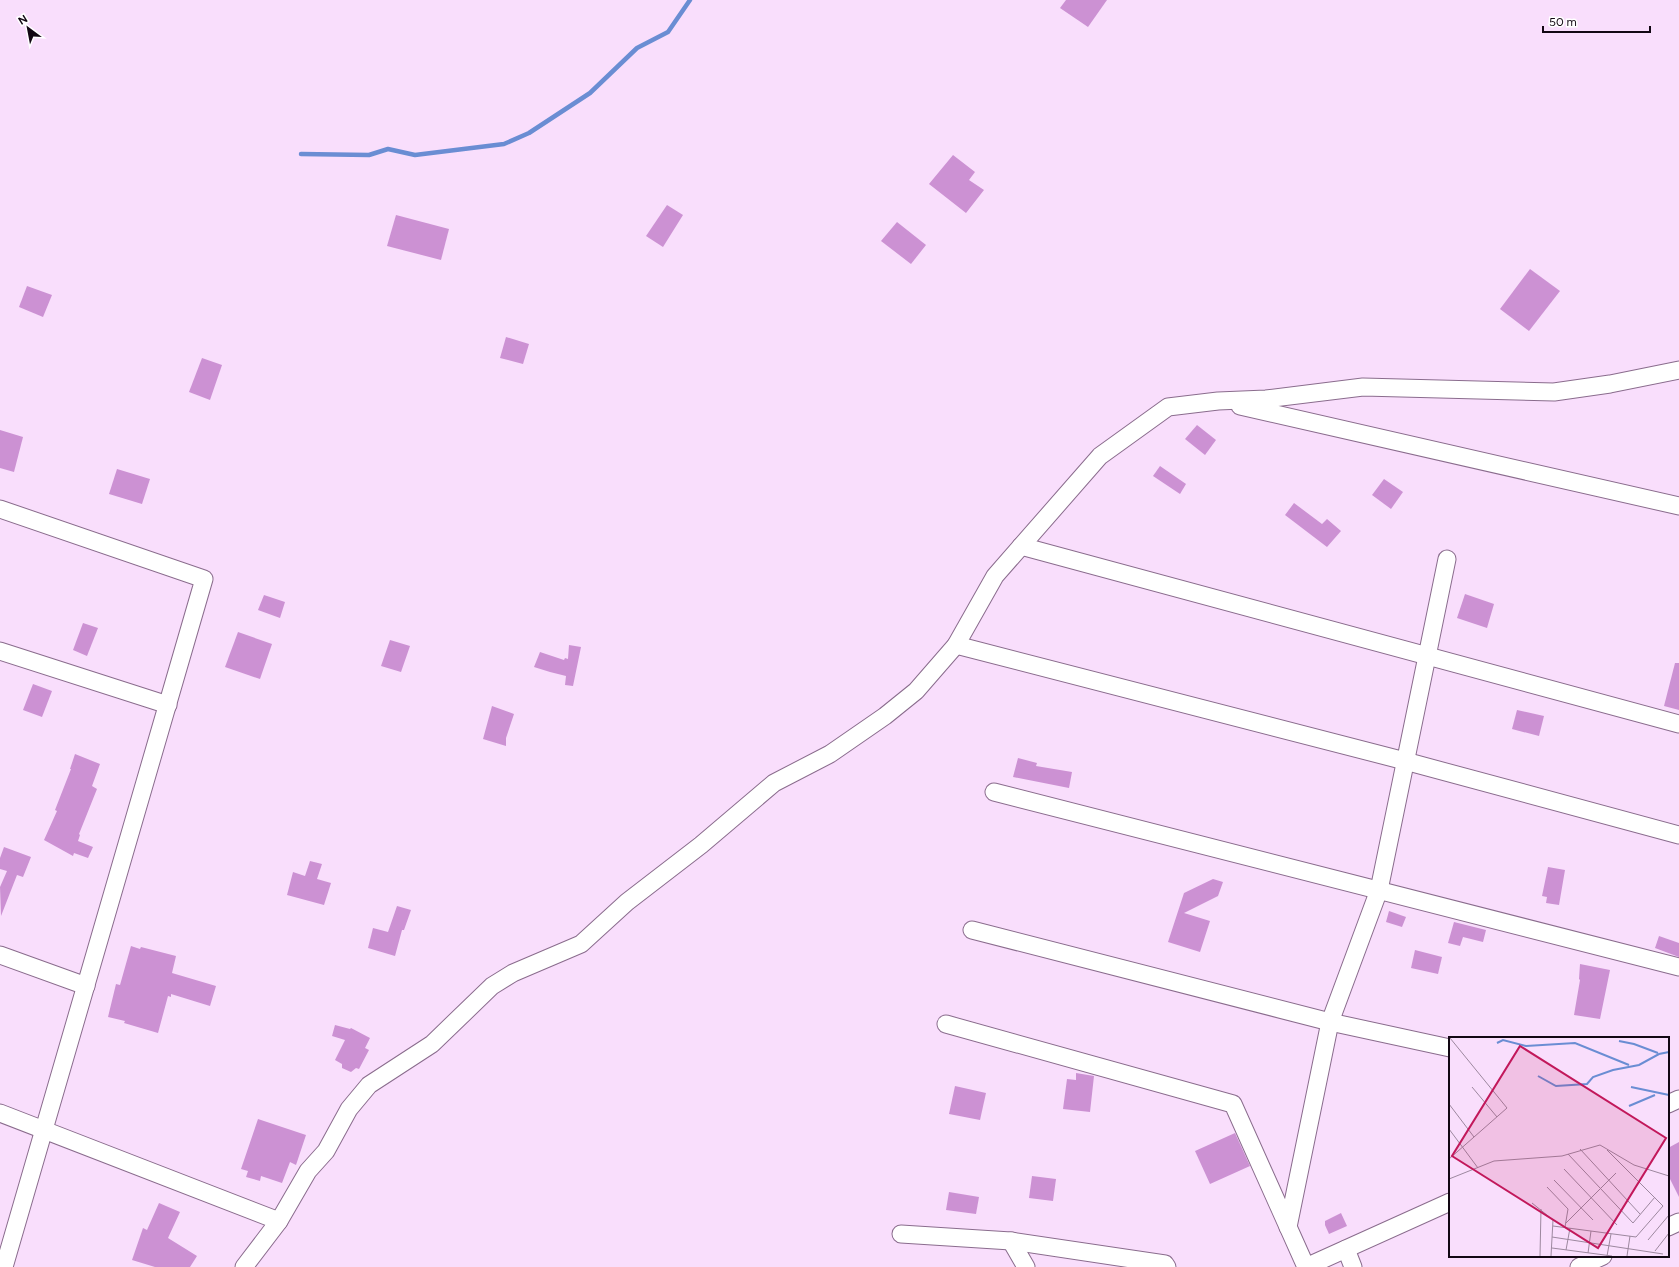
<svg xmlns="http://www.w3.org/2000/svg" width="1679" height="1267" viewBox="0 0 1679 1267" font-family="Figtree,sans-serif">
  <rect width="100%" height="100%" fill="#f9defc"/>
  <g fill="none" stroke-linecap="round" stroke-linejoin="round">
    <path stroke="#6a8dd3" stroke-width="4.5" d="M301 154 369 155 388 149 415 155 504 144 529 133 590 93 637 48 668 32 690 0"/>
  </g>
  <g fill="#cc91d3">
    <path d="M1066 0H1107L1088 27 1060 8Z"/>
    <path d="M953 155 975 172 969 180 984 190 966 213 929 184Z"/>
    <path d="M667 205 683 215 663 247 646 236Z"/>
    <path d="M396 215 449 229 441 260 387 246Z"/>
    <path d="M897 222 926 245 911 264 881 241Z"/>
    <path d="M1530 269 1560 291 1529 331 1500 309Z"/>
    <path d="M27 286 52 295 43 317 19 307Z"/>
    <path d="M506 337 529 344 523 364 500 358Z"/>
    <path d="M202 358 222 365 210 400 189 392Z"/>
    <path d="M1197 425 1216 440 1205 455 1185 439Z"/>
    <path d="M0 430 23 437 14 472 0 468Z"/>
    <path d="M1160 466 1186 484 1180 494 1153 476Z"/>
    <path d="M117 469 150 479 142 504 109 494Z"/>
    <path d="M1384 479 1403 492 1391 509 1372 495Z"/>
    <path d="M1294 503 1322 524 1327 519 1341 531 1327 547 1285 515Z"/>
    <path d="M1465 594 1494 604 1487 628 1457 618Z"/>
    <path d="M264 595 285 602 280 618 258 610Z"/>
    <path d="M83 623 98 628 87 656 73 650Z"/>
    <path d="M238 632 272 644 260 679 225 667Z"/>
    <path d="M390 640 410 646 401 672 381 666Z"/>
    <path d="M569 645 581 647 573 686 565 685 566 676 550 672 534 667 540 652 564 660 565 658 568 659Z"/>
    <path d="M1675 663H1679V710L1664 706Z"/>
    <path d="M33 684 52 691 42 717 23 710Z"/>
    <path d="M492 706 514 714 506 738V746L483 739Z"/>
    <path d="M1517 710 1544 716 1539 736 1512 729Z"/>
    <path d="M75 754 100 764 92 786 97 789 79 834 80 835 78 841 93 847 88 858 74 853 73 856 44 840 57 811 55 810 71 769H70Z"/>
    <path d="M1018 758 1037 763 1036 766 1072 772 1069 788 1013 777Z"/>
    <path d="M4 847 31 857 23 877 17 875 1 916 0 887 7 871 0 869V858Z"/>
    <path d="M310 861 322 864 317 879 331 883 324 905 287 895 293 872 305 876Z"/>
    <path d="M1548 867 1565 870 1559 905 1546 903 1547 897 1542 896Z"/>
    <path d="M1213 879 1223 882 1218 896 1184 913 1210 921 1200 952 1168 942 1184 893Z"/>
    <path d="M397 906 411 910 404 930H402L395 956 368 948 373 928 388 932Z"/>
    <path d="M1389 911 1406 917 1402 927 1386 922Z"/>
    <path d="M1454 922 1486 930 1483 942 1463 937 1460 946 1448 943Z"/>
    <path d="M1659 936 1679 943V957L1655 948Z"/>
    <path d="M131 946 140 949 141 947 176 956 172 973 216 986 210 1006 171 994V997L168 996 158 1033 124 1023 125 1021 108 1017 116 984 120 985Z"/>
    <path d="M1415 950 1442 957 1438 974 1411 968Z"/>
    <path d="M1580 964 1610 970 1600 1019 1574 1015 1580 980 1579 979Z"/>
    <path d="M335 1025 350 1029 351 1028 370 1038 365 1048 369 1050 359 1069 356 1068 351 1072 342 1068V1064L335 1060 345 1040 332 1036Z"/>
    <path d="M1076 1073 1094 1076 1090 1112 1063 1109 1067 1079 1076 1080Z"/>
    <path d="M955 1086 986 1093 980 1120 949 1114Z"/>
    <path d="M258 1119 306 1135 296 1165 290 1162 282 1183 261 1176 260 1181 246 1177 248 1171 241 1169Z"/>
    <path d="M1235 1133 1250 1166 1210 1184 1195 1151Z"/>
    <path d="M1679 1142V1197L1668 1175V1148Z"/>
    <path d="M1032 1176 1056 1179 1053 1201 1029 1198Z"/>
    <path d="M949 1192 979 1197 976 1214 946 1210Z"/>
    <path d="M159 1203 180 1212 168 1238 197 1256 190 1267H155L132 1260 143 1228 147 1230Z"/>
    <path d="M1341 1213 1347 1226 1329 1234 1325 1225V1221Z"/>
  </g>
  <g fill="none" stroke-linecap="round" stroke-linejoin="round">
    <defs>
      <g id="minor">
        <path d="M1240 406 1679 506"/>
        <path d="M0 509 204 579 4 1267"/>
        <path d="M1021 546 1679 724"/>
        <path d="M956 645 1405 761 1679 835"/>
        <path d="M0 651 168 705"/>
        <path d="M994 792 1679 967"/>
        <path d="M972 930 1330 1022 1450 1048"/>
        <path d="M0 955 86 986"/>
        <path d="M946 1024 1233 1104 1306 1267"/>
        <path d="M1668 1104 1679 1099"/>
        <path d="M0 1113 279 1221"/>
        <path d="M1288 1227 1330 1022 1379 890 1447 559"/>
        <path d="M1668 1227 1679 1222"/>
        <path d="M901 1234 1011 1241 1165 1264 1167 1267"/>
        <path d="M1011 1241 1026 1267"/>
        <path d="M1346 1249 1353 1267"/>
        <path d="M244 1267 279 1221 308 1171 326 1151 349 1109 369 1085 432 1044 492 986 513 973 581 944 627 902 701 845 774 783 830 754 885 716 916 691 956 645 995 576 1100 456 1168 407 1218 401 1266 399 1363 387 1554 392 1610 384 1679 370"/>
        <path d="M1306 1267 1450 1202"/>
        <path d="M1579 1267 1603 1256"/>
      </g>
    </defs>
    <use href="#minor" stroke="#8a6c8d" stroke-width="19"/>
    <use href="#minor" stroke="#fff" stroke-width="17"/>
  </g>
  <g transform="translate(1449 1037)">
    <rect width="220" height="220" fill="#f9defc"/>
    <path fill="none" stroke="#6a8dd3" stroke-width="2" d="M170 4 185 7 209 16M48 6 54 3 77 9 126 6 180 28M89 39 107 49 138 47 144 40 164 33 190 28 210 17 220 15M182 50 220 58M180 69 206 58"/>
    <path fill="none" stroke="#9d889f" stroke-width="1" d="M23 50 48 80M0 67 25 100M0 92 29 131M131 112 191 177M119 117 184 186 206 160M0 122 58 71 1 1M115 132 168 188M0 142 45 124 113 119 151 108 185 128 220 139M105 143 144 183M98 150 119 172 116 190M83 166 104 183 102 219M117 186 167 136M104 189 187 200 214 169 158 113M103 200 214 217M199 203 220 178M103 211 163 219M117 213 121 191M206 214 220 196M139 216 142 194M91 219 92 172M158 219 162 197M178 219 181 199"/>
    <path fill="#c2185b" fill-opacity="0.15" stroke="#c2185b" stroke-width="2" d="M71 9 217 101 149 211 3 119Z"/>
    <rect width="220" height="220" fill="none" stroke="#120713" stroke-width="2"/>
  </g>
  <g transform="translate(28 28) rotate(328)" stroke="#ffffff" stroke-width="3" paint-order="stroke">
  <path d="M0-3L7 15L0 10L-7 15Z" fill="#120713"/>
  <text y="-6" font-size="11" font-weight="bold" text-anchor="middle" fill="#120713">N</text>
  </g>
  <path d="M1543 26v6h107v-6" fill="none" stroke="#120713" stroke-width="2"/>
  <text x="1549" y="26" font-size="12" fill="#120713" stroke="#ffffff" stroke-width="3" paint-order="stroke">50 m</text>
</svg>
